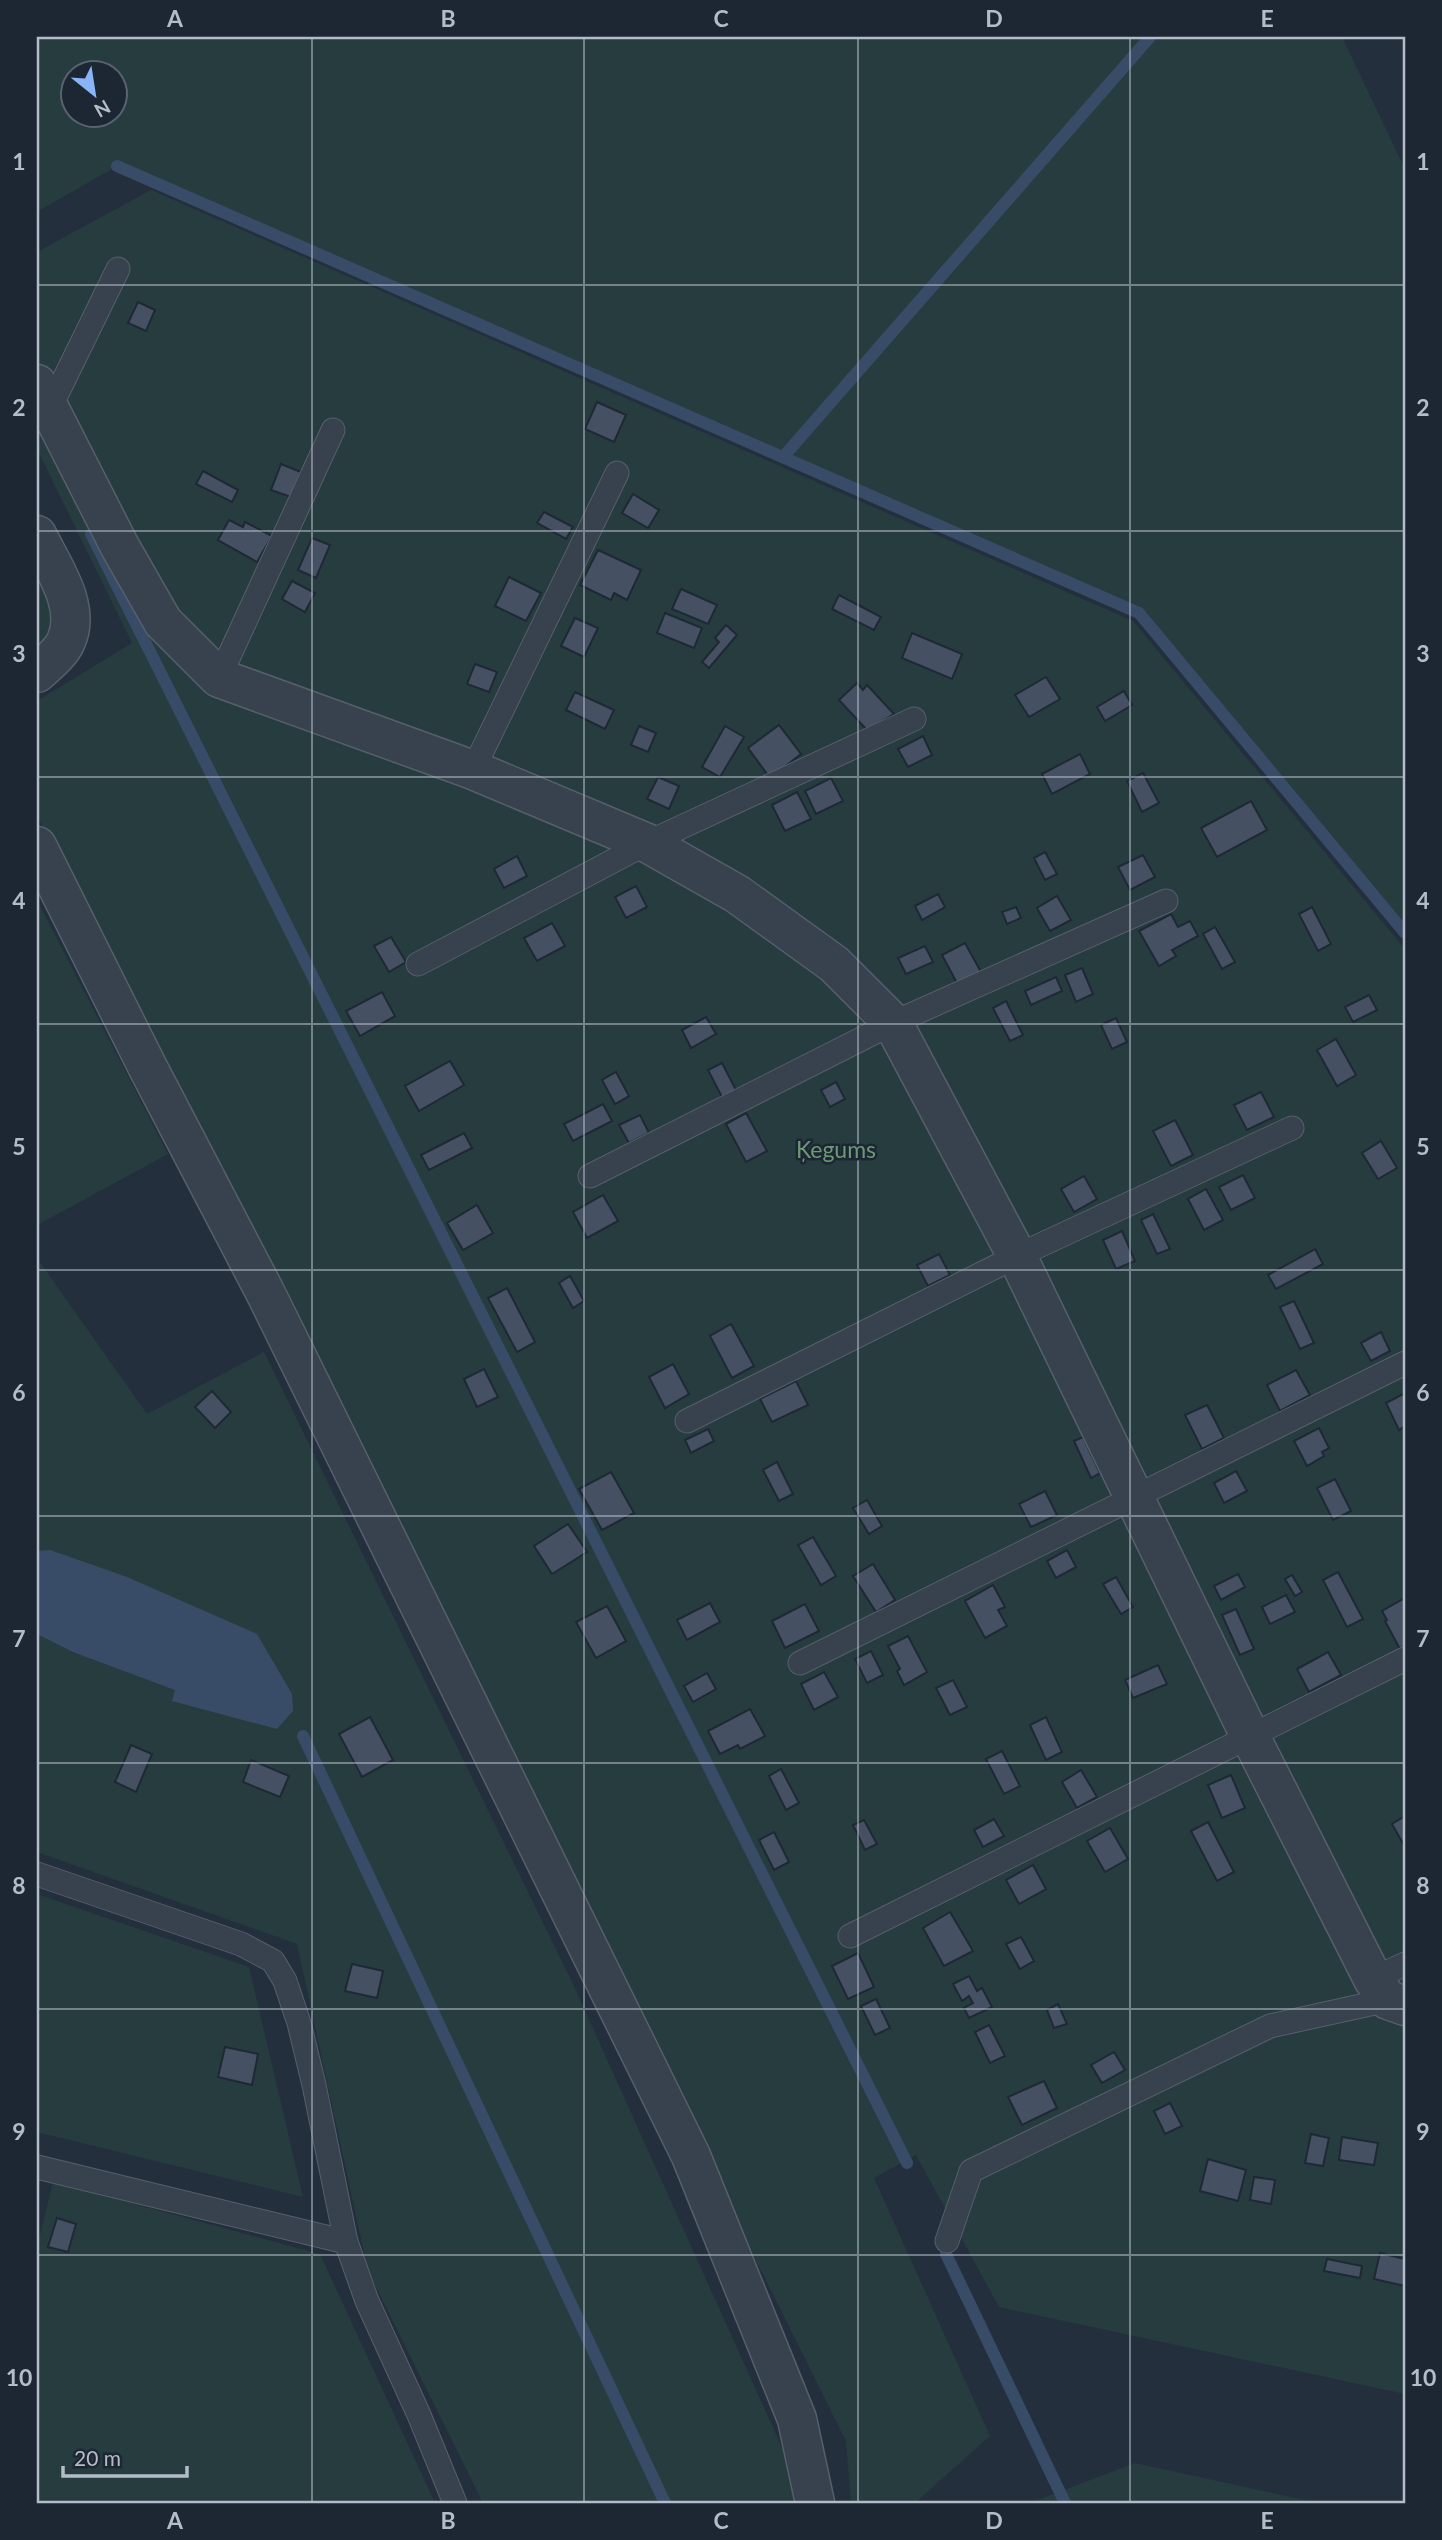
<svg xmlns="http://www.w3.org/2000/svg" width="1442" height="2540" viewBox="0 0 1442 2540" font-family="Lato,sans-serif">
  <rect width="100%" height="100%" fill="#242f3e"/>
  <g fill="#263c3f" fill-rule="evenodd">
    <path d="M37 37H1342L1405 169V933L1139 613 117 166 37 212ZM74 74H116V116H74Z"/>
    <path d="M151 190 1133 621 1405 949V2394L999 2307 916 2155 874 2178 990 2436 915 2503H851L846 2441 37 815V701L132 643 37 449V252Z"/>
    <path d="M37 578 56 618 37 650Z"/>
    <path d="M37 900 168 1154 37 1225Z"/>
    <path d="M37 1258 147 1414 264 1352 573 1984 797 2481 800 2503H483L368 2271 297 1944 37 1852Z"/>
    <path d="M37 1894 249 1967 303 2197 37 2132Z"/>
    <path d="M53 2182 320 2254 435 2503H37V2247Z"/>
    <path d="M1135 2463 1318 2503H1030Z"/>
  </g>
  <path fill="#394c67" d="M50 1550 127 1577 257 1634 292 1694 293 1711 277 1729 172 1701 175 1690 73 1652 37 1634V1551Z"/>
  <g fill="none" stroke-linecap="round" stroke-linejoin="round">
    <g stroke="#394c67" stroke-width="12">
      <path d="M117 166 1139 613 1405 933"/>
      <path d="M784 456 1150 37"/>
      <path d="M91 534 907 2163"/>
      <path d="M303 1736 665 2503"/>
      <path d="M946 2254 1065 2503"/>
    </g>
  </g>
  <g fill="#455162" stroke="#1f2835" stroke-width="2">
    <path d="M138 302 155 310 146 331 128 323Z"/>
    <path d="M597 402 626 415 614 442 585 429Z"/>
    <path d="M281 464 301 472 291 497 271 490Z"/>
    <path d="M203 471 238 490 232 502 196 484Z"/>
    <path d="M633 494 659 510 648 528 622 513Z"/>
    <path d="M544 512 573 527 566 539 537 523Z"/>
    <path d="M229 520 243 527 245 522 272 536 257 562 218 540Z"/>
    <path d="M312 538 330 545 316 578 298 570Z"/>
    <path d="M598 550 641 570 627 600 614 593 611 600 580 585Z"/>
    <path d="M509 577 541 593 526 621 495 606Z"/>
    <path d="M292 581 315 593 305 612 282 599Z"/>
    <path d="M681 589 717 605 708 624 672 609Z"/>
    <path d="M839 595 881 617 874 630 832 609Z"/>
    <path d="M665 613 702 628 694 648 657 633Z"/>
    <path d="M575 618 598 628 584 657 561 646Z"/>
    <path d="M726 625 737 635 709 668 702 662 719 642 715 638Z"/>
    <path d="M912 633 962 654 952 679 902 658Z"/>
    <path d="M475 664 497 672 489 692 467 684Z"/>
    <path d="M1046 677 1060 699 1029 717 1015 695Z"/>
    <path d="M857 683 863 690 867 685 894 714 867 730 839 700Z"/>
    <path d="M1124 691 1132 705 1105 721 1097 707Z"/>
    <path d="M575 692 614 710 605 729 566 710Z"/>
    <path d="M779 725 801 754 770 778 748 748Z"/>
    <path d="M639 726 656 733 648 752 631 745Z"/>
    <path d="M725 726 744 737 720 777 702 767Z"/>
    <path d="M923 736 932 755 908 767 898 749Z"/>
    <path d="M1080 754 1090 774 1052 794 1042 774Z"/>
    <path d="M1143 773 1159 803 1142 812 1127 781Z"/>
    <path d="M658 777 679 786 669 809 647 799Z"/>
    <path d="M831 778 843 801 816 814 805 791Z"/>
    <path d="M797 792 811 819 785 831 772 805Z"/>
    <path d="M1251 801 1267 830 1217 857 1201 828Z"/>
    <path d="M1045 852 1057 874 1045 880 1034 858Z"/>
    <path d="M1143 855 1155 877 1130 890 1118 867Z"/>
    <path d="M517 856 527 876 504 888 494 869Z"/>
    <path d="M636 886 647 907 626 918 615 897Z"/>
    <path d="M938 894 945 907 922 920 915 906Z"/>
    <path d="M1057 896 1071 920 1050 931 1037 908Z"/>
    <path d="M1016 907 1021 918 1007 924 1002 912Z"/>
    <path d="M1312 907 1331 944 1318 951 1299 914Z"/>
    <path d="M1171 914 1178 927 1190 921 1198 936 1172 950 1176 956 1159 966 1139 931Z"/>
    <path d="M552 923 565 946 537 961 524 938Z"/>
    <path d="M1215 927 1235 962 1222 969 1203 934Z"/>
    <path d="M391 937 406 962 389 972 374 946Z"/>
    <path d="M965 943 981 972 958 985 942 955Z"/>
    <path d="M925 946 933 962 906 974 898 958Z"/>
    <path d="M1082 968 1093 994 1076 1002 1065 975Z"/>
    <path d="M1056 977 1062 991 1031 1005 1025 991Z"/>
    <path d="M382 992 395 1016 360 1036 346 1011Z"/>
    <path d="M1369 995 1377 1010 1353 1022 1345 1007Z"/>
    <path d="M1006 1001 1023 1035 1010 1041 993 1008Z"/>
    <path d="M706 1017 716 1034 691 1048 682 1030Z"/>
    <path d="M1116 1018 1127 1042 1112 1049 1101 1025Z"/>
    <path d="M1336 1039 1356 1075 1337 1086 1317 1050Z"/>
    <path d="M450 1061 464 1085 419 1111 405 1086Z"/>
    <path d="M722 1063 737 1092 723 1099 708 1070Z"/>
    <path d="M616 1072 629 1096 615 1104 602 1080Z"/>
    <path d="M836 1082 845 1099 830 1107 821 1090Z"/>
    <path d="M1261 1092 1274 1117 1247 1130 1234 1105Z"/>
    <path d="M603 1104 612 1121 573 1141 564 1124Z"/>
    <path d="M746 1113 767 1151 746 1162 726 1124Z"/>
    <path d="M640 1115 649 1133 629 1143 619 1125Z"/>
    <path d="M1175 1120 1193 1155 1171 1166 1153 1131Z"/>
    <path d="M464 1133 472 1148 429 1170 421 1155Z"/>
    <path d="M1381 1141 1397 1168 1378 1179 1362 1153Z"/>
    <path d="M1243 1175 1255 1198 1231 1210 1219 1187Z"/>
    <path d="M1084 1176 1097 1199 1074 1212 1061 1189Z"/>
    <path d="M1206 1189 1223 1220 1204 1230 1188 1199Z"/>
    <path d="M603 1195 618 1221 587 1238 573 1212Z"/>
    <path d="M477 1205 493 1233 463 1250 447 1223Z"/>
    <path d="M1153 1214 1170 1249 1157 1254 1141 1220Z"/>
    <path d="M1122 1231 1135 1261 1116 1269 1103 1240Z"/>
    <path d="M1315 1249 1323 1264 1276 1289 1268 1275Z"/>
    <path d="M939 1254 950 1275 928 1286 917 1265Z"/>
    <path d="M570 1276 584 1301 573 1308 559 1283Z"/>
    <path d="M507 1288 535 1342 517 1352 488 1298Z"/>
    <path d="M1294 1301 1314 1343 1300 1349 1280 1307Z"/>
    <path d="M731 1324 754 1366 732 1378 710 1336Z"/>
    <path d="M1381 1332 1390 1351 1371 1361 1361 1343Z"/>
    <path d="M673 1364 689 1394 665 1408 649 1377Z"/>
    <path d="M484 1369 498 1397 477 1407 464 1379Z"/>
    <path d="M1296 1370 1310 1395 1280 1411 1267 1385Z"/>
    <path d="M796 1381 808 1405 772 1422 760 1399Z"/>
    <path d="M212 1391 231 1412 215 1428 195 1407Z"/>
    <path d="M1405 1393V1426L1399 1430 1386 1403Z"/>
    <path d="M1207 1405 1224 1438 1202 1449 1185 1415Z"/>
    <path d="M1319 1428 1329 1448 1322 1452 1324 1456 1307 1466 1294 1441Z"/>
    <path d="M708 1429 714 1441 691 1453 685 1440Z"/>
    <path d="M1083 1437 1100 1473 1091 1478 1074 1441Z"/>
    <path d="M777 1462 793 1494 779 1501 763 1470Z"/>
    <path d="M1236 1471 1247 1491 1224 1503 1214 1483Z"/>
    <path d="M611 1472 634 1513 602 1530 579 1489Z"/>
    <path d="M1335 1479 1351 1511 1333 1520 1317 1488Z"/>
    <path d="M1045 1491 1057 1515 1031 1527 1019 1504Z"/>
    <path d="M867 1500 882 1526 869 1534 853 1508Z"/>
    <path d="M568 1524 587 1552 552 1574 534 1546Z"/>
    <path d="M813 1537 836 1576 821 1585 798 1545Z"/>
    <path d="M1067 1550 1076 1567 1056 1578 1047 1561Z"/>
    <path d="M873 1564 895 1600 876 1612 853 1576Z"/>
    <path d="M1338 1572 1363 1619 1347 1627 1323 1580Z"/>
    <path d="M1238 1574 1245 1587 1221 1600 1214 1586Z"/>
    <path d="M1292 1575 1302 1592 1295 1596 1285 1579Z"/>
    <path d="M1116 1577 1133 1607 1121 1614 1103 1584Z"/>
    <path d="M993 1585 1005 1607 998 1610 1007 1626 985 1638 965 1601Z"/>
    <path d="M1286 1595 1295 1612 1270 1624 1262 1607Z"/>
    <path d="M1405 1598V1646L1400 1649 1385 1621 1387 1620 1382 1611Z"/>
    <path d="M710 1603 720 1622 687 1640 677 1620Z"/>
    <path d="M805 1604 819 1631 785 1648 772 1621Z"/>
    <path d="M607 1606 626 1641 596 1658 576 1622Z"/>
    <path d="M1236 1609 1254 1649 1240 1655 1222 1615Z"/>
    <path d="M908 1636 927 1672 904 1685 897 1671 900 1669 888 1646Z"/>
    <path d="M871 1651 883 1675 867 1683 855 1659Z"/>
    <path d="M1328 1652 1341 1675 1309 1692 1297 1669Z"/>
    <path d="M1158 1665 1167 1684 1133 1698 1125 1680Z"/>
    <path d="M824 1672 838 1697 814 1710 801 1684Z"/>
    <path d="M707 1673 716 1689 693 1702 684 1686Z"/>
    <path d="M953 1680 967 1707 950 1715 936 1688Z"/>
    <path d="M750 1709 765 1736 740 1749 738 1745 720 1754 708 1731Z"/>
    <path d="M370 1717 393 1760 362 1777 339 1734Z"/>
    <path d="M1046 1717 1062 1752 1046 1760 1030 1725Z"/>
    <path d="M131 1745 152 1754 136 1792 115 1782Z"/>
    <path d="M1002 1751 1020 1786 1004 1794 986 1759Z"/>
    <path d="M251 1760 289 1776 280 1797 243 1782Z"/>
    <path d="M781 1769 799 1803 786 1810 769 1776Z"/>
    <path d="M1081 1770 1097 1797 1077 1808 1062 1782Z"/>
    <path d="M1231 1775 1245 1808 1222 1818 1208 1785Z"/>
    <path d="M1405 1816V1847L1392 1824Z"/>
    <path d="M994 1819 1004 1836 983 1847 974 1830Z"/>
    <path d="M864 1820 877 1844 865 1850 853 1825Z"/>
    <path d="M1208 1822 1234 1872 1217 1881 1191 1831Z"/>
    <path d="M1110 1828 1128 1859 1105 1872 1087 1841Z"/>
    <path d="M774 1832 789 1862 774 1870 759 1840Z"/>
    <path d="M1033 1865 1046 1889 1019 1904 1006 1880Z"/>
    <path d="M950 1912 973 1951 944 1966 923 1928Z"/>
    <path d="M1021 1937 1034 1961 1020 1969 1006 1944Z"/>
    <path d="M858 1953 874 1987 848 1999 832 1966Z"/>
    <path d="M352 1964 383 1971 377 1998 345 1991Z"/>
    <path d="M969 1976 977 1991 982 1988 992 2007 969 2018 964 2008 973 2003 969 1996 962 2001 953 1984Z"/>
    <path d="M876 1999 890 2028 875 2035 861 2006Z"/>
    <path d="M1058 2004 1067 2024 1054 2028 1047 2010Z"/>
    <path d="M989 2025 1005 2056 990 2063 975 2032Z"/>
    <path d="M225 2047 258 2054 252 2085 218 2077Z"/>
    <path d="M1114 2052 1125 2070 1102 2083 1091 2065Z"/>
    <path d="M1044 2081 1057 2108 1022 2125 1008 2097Z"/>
    <path d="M1170 2103 1182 2126 1165 2134 1154 2111Z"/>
    <path d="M1311 2134 1329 2138 1323 2166 1305 2163Z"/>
    <path d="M1342 2137 1378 2143 1374 2165 1339 2160Z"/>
    <path d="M1208 2159 1246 2170 1238 2201 1200 2191Z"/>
    <path d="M1254 2177 1275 2180 1271 2204 1250 2200Z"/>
    <path d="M57 2218 76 2224 68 2252 48 2247Z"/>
    <path d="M1380 2253 1405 2259V2286L1374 2279Z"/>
    <path d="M1327 2259 1362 2266 1360 2278 1324 2271Z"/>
  </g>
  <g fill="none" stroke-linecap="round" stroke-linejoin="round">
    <defs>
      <g id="lane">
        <path d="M50 408 118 269"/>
        <path d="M219 678 333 430"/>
        <path d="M473 770 617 473"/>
        <path d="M418 964 647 843 914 719"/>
        <path d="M590 1176 893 1023 1166 901"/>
        <path d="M687 1421 1017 1256 1292 1128"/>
        <path d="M800 1663 1405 1363"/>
        <path d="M37 1874 241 1944 273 1961 285 1981 299 2023 314 2085 346 2242 367 2301 419 2415 455 2503"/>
        <path d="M850 1936 1405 1659"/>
        <path d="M1373 1979 1405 1964"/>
        <path d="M37 2167 346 2242"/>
        <path d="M947 2241 971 2171 1270 2026 1388 2000"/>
      </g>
      <g id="street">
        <path d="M37 384 119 545 163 622 219 678 473 770 647 843 737 894 834 964 893 1023 1017 1256 1250 1736 1373 1979 1388 2000 1405 2006"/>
        <path d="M37 535C52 566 82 606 66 641 61 653 46 665 37 673"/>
        <path d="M37 846 147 1066 266 1294 691 2156 797 2419 815 2503"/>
      </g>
    </defs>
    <use href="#lane" stroke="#565f6c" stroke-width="25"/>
    <use href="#street" stroke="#565f6c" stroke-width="41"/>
    <use href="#lane" stroke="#38414e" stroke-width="23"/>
    <use href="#street" stroke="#38414e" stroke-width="38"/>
  </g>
  <path fill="none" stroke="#b4bcc9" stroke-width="2" stroke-opacity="0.55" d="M312 37V2503M584 37V2503M858 37V2503M1130 37V2503M37 285H1405M37 531H1405M37 777H1405M37 1024H1405M37 1270H1405M37 1516H1405M37 1763H1405M37 2009H1405M37 2255H1405"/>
  <g text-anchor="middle" stroke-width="5" stroke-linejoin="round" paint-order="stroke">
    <g font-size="23" fill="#6b9a76" stroke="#1d2633">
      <text x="836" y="1158">Ķegums</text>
    </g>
  </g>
  <rect width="1442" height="2540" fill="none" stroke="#1d2633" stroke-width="77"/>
  <g transform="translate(94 94) rotate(150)"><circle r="33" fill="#1d2633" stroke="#59626f" stroke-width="2"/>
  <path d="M0-5L12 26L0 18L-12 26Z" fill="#8ab4f8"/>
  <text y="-10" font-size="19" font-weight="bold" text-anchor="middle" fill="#b4bcc9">N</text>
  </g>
  <path d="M63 2466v10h124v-10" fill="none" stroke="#b4bcc9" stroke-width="3.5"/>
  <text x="74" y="2466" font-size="21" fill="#b4bcc9" stroke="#1d2633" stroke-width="5" paint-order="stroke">20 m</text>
  <rect x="38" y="38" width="1366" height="2464" fill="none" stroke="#b4bcc9" stroke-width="2.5"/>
  <g font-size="23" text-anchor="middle" font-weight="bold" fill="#b4bcc9">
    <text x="175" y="27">A</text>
    <text x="448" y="27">B</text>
    <text x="721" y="27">C</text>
    <text x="994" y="27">D</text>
    <text x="1267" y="27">E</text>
    <text x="19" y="170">1</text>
    <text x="1423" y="170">1</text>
    <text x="19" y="416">2</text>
    <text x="1423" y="416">2</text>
    <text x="19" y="662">3</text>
    <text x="1423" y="662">3</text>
    <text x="19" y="909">4</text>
    <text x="1423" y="909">4</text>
    <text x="19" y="1155">5</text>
    <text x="1423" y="1155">5</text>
    <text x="19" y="1401">6</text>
    <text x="1423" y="1401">6</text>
    <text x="19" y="1647">7</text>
    <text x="1423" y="1647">7</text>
    <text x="19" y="1894">8</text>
    <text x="1423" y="1894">8</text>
    <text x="19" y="2140">9</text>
    <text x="1423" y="2140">9</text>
    <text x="19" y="2386">10</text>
    <text x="1423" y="2386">10</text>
    <text x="175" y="2529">A</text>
    <text x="448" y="2529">B</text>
    <text x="721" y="2529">C</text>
    <text x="994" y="2529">D</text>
    <text x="1267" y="2529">E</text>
  </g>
</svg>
